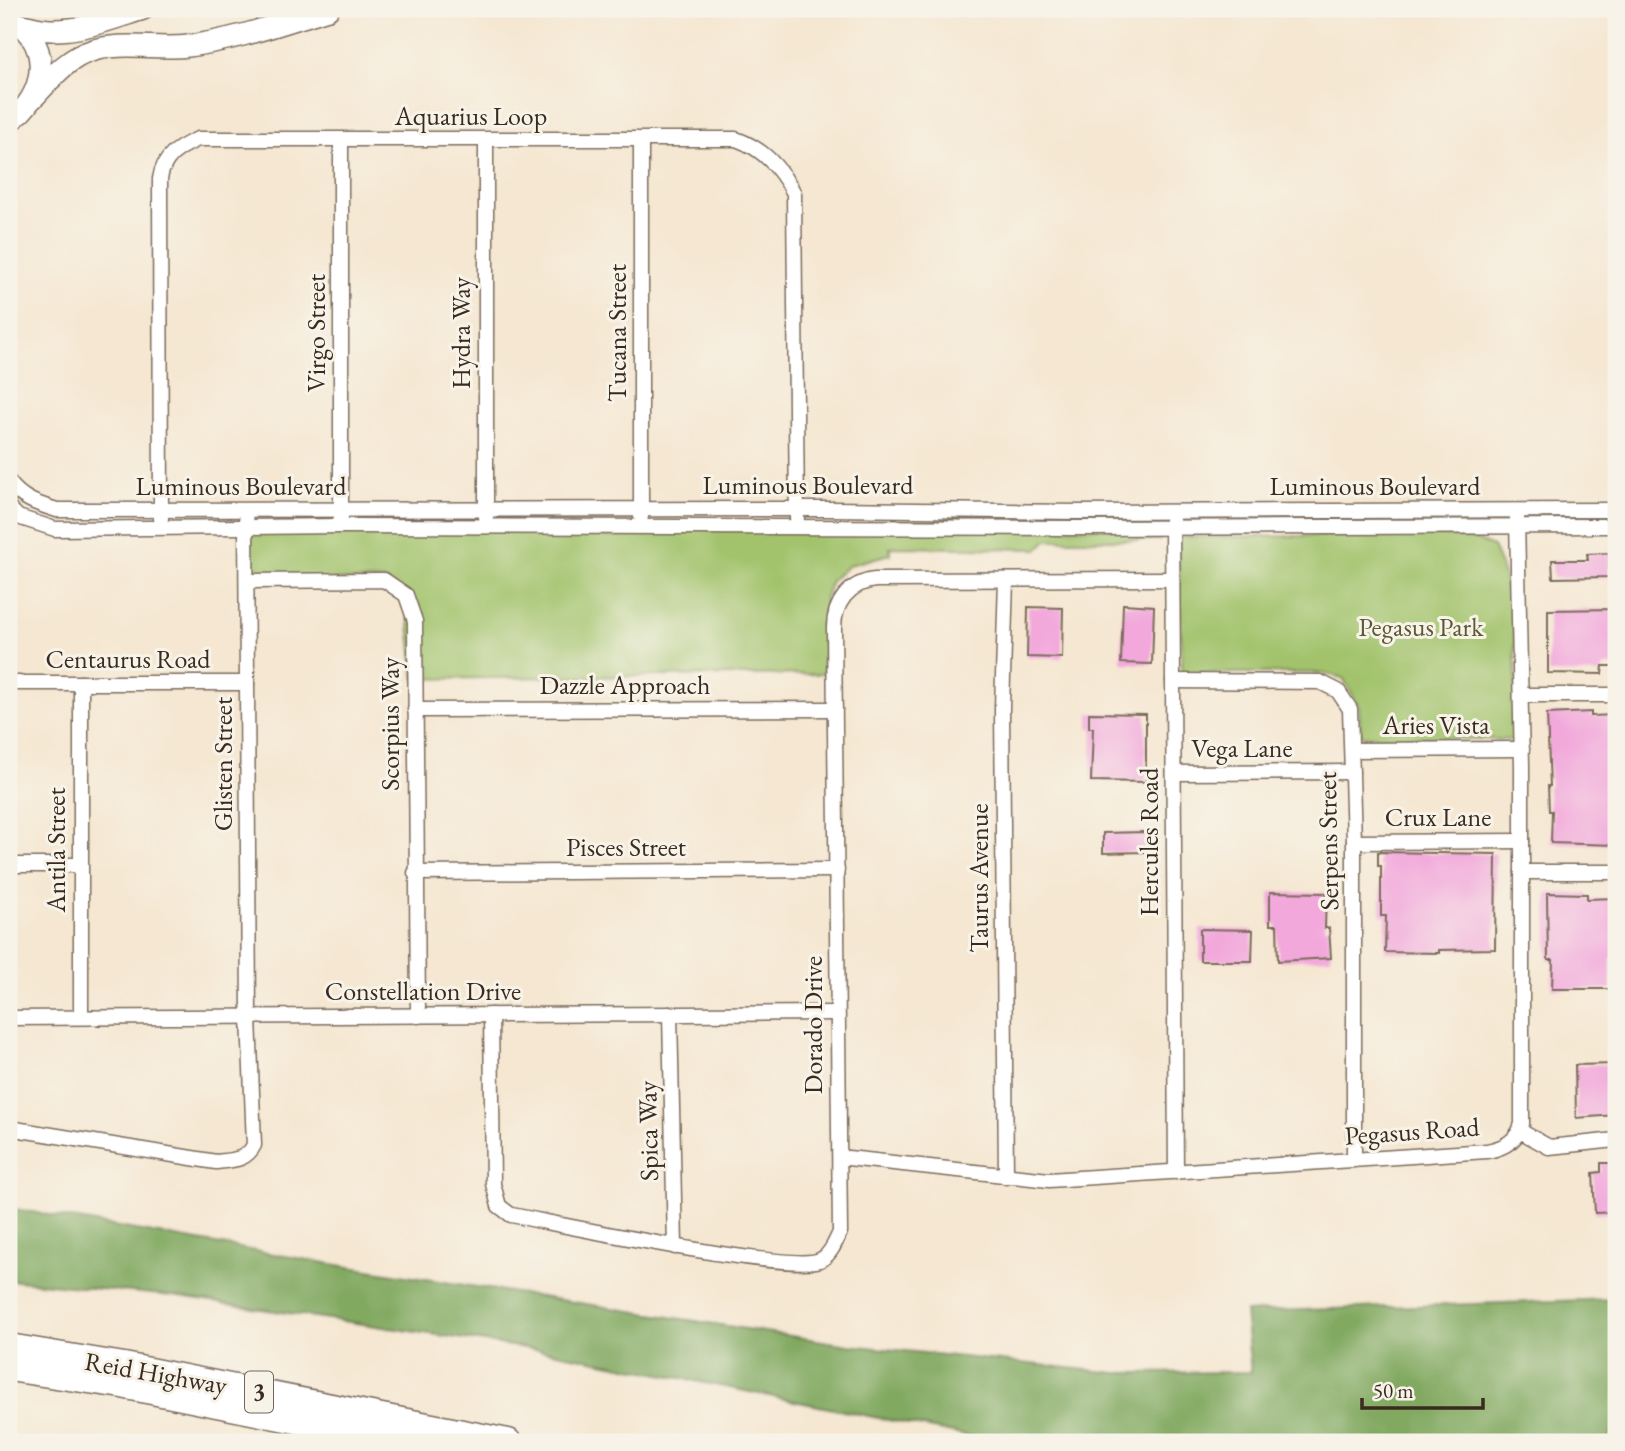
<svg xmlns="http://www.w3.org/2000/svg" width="1625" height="1451" viewBox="0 0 1625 1451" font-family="'EB Garamond',serif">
  <rect width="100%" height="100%" fill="#f7f3e8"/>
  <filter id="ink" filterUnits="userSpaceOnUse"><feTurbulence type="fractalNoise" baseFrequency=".0143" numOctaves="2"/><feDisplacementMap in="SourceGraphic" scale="14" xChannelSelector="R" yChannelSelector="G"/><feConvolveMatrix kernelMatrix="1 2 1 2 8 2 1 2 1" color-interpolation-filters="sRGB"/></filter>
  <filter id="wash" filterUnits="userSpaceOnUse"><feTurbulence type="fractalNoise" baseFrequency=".00686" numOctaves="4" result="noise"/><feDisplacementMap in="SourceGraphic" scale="28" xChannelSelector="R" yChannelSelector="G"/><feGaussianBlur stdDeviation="1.57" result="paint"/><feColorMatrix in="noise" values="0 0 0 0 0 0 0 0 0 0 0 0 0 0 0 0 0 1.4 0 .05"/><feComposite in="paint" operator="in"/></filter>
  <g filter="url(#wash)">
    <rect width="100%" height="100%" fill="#f5e7d1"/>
    <g fill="#a2c36c" stroke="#6e7645" stroke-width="2">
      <path d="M247 528H1160V540H1047L1038 549 890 547V554L849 565 831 581 825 598 824 674 415 679 406 595 384 580 248 581Z"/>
      <path d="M1446 535 1477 540 1493 547C1522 606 1514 676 1516 740L1361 736 1359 706 1343 678 1322 673H1182L1178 537Z"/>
    </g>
    <path fill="#81a960" stroke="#5e6a3f" stroke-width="2" d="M9 1208 349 1267 848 1345 1116 1373 1251 1372 1245 1312 1613 1299 1616 1297V1424L1607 1442H997L552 1352 172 1296 9 1280Z"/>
    <g id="blocks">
      <g fill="#f2a8db">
        <path d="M1609 553V577L1553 578 1552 560H1588L1587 554Z"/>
        <path d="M1123 604 1154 606 1152 664 1121 663Z"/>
        <path d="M1028 607 1063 608 1062 658 1027 657Z"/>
        <path d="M1616 609V666H1603L1602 674 1548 673V610Z"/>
        <path d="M1591 712V716L1616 715V845L1551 843 1552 811H1549L1548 786H1550L1547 714Z"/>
        <path d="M1089 713 1146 714V782L1091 781 1093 728H1089Z"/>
        <path d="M1146 832 1147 852 1103 853V833Z"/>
        <path d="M1378 852 1496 854 1495 949 1439 950V953L1385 952 1386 916H1381V866H1378Z"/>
        <path d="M1270 892 1326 893 1325 928H1329L1331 958 1278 961 1277 925H1270Z"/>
        <path d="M1547 893 1587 894V899L1616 898V958H1611V989H1552L1553 960H1548Z"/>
        <path d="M1200 929 1253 930 1252 961H1200Z"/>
        <path d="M1616 1064V1115L1576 1118 1575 1065Z"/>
        <path d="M1601 1163H1616V1212L1595 1213 1593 1173 1601 1172Z"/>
      </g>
    </g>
  </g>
  <g filter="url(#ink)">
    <use href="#blocks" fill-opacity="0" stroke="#7c6c5d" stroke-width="2"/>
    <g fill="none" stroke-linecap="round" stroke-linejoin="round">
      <defs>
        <g id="street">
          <path d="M486 140V517"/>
          <path d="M641 140V517"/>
          <path d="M9 482C21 499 37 504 57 510L831 509 1078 512 1616 510"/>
          <path d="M9 508 18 517 55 529 341 526 1078 528 1616 526"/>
          <path d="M341 518V140"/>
          <path d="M161 519 160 179C163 157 178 148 198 139H736C764 149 779 167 794 193L797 518"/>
          <path d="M1172 520 1176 1172"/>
          <path d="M1006 580 1002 708 1006 1177"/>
          <path d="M248 581 384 580 406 595 415 621 418 1016"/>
          <path d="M1173 681 1320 682 1338 691 1350 709 1354 842V1160"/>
          <path d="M9 683H247"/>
          <path d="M81 683V1017"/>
          <path d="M1521 695H1616"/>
          <path d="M415 710 835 709"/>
          <path d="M1352 750 1522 749"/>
          <path d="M1174 773 1352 772"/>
          <path d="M1354 842 1522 841"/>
          <path d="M9 865H80"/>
          <path d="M1522 872H1616"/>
          <path d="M415 873 837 870"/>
          <path d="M670 1014 675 1247"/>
          <path d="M491 1015 493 1184 499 1206 511 1215C554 1223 797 1275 822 1259 831 1254 836 1241 840 1232L834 628C834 603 849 583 875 580L1172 579"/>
          <path d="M9 1018 837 1013"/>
          <path d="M9 1128 216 1162C232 1160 246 1161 254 1145L249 1017 246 520"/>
          <path d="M1520 1131 1549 1147 1616 1140"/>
          <path d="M848 1158 1049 1180 1487 1151C1504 1148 1517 1141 1522 1124V766L1517 518"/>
        </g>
        <g id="secondary">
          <path d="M18 24C29 26 41 30 51 30 82 31 114 18 143 9"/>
          <path d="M33 98C50 80 67 58 91 51 121 41 157 50 188 46 236 40 282 23 328 9"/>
          <path d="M9 121C45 99 54 45 14 21"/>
        </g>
        <g id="highway">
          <path d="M9 1347 124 1366 508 1442"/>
          <path d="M9 1368 122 1385 406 1442"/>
        </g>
      </defs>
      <use href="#street" stroke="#7c6c5d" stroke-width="17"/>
      <use href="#secondary" stroke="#7c6c5d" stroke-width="24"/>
      <use href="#highway" stroke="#7c6c5d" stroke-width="29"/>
      <use href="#street" stroke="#fff" stroke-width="14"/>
      <use href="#secondary" stroke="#fff" stroke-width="21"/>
      <use href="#highway" stroke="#fff" stroke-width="26"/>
    </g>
  </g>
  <g text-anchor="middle" stroke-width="6" stroke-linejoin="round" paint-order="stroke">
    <rect fill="#f7f3e8" stroke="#73665b" stroke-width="2" x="245" y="1371.5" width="28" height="41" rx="5"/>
    <g font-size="24" font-weight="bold" fill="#3b2a1e">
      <text x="259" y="1400">3</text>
    </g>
    <g font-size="26" fill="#3b2a1e" stroke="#f7f3e8">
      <text x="471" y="125">Aquarius Loop</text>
      <text transform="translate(316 333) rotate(-90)" y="9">Virgo Street</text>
      <text transform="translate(461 333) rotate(-90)" y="9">Hydra Way</text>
      <text transform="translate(617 333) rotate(-90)" y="9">Tucana Street</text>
      <text x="808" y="494">Luminous Boulevard</text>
      <text x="241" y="495">Luminous Boulevard</text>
      <text x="1375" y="495">Luminous Boulevard</text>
      <text x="128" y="668">Centaurus Road</text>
      <text x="625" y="694">Dazzle Approach</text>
      <text transform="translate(390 724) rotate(-90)" y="9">Scorpius Way</text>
      <text x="1436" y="734">Aries Vista</text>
      <text x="1242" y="757">Vega Lane</text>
      <text transform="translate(223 764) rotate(-90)" y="9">Glisten Street</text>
      <text x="1438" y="826">Crux Lane</text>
      <text transform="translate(1328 841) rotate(-91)" y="9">Serpens Street</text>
      <text transform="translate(1149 842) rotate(-90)" y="9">Hercules Road</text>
      <text x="626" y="856">Pisces Street</text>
      <text transform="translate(56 850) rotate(-90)" y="9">Antila Street</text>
      <text transform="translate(979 878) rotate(-90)" y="9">Taurus Avenue</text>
      <text x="423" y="1000">Constellation Drive</text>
      <text transform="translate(813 1025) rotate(-90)" y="9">Dorado Drive</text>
      <text transform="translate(648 1131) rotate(-91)" y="9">Spica Way</text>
      <text transform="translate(1412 1131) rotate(-4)" y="9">Pegasus Road</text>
      <text transform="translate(156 1373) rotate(10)" y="9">Reid Highway</text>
    </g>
    <g font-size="26" fill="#5a5835" stroke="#f7f3e8">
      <text x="1421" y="636">Pegasus Park</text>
    </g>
  </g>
  <rect width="1625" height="1451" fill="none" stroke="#f7f3e8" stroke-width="35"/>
  <path d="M1362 1398v10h121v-10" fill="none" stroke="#3b2a1e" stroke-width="3.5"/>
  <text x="1373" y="1398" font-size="21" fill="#3b2a1e" stroke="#f7f3e8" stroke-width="5" paint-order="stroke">50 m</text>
</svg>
